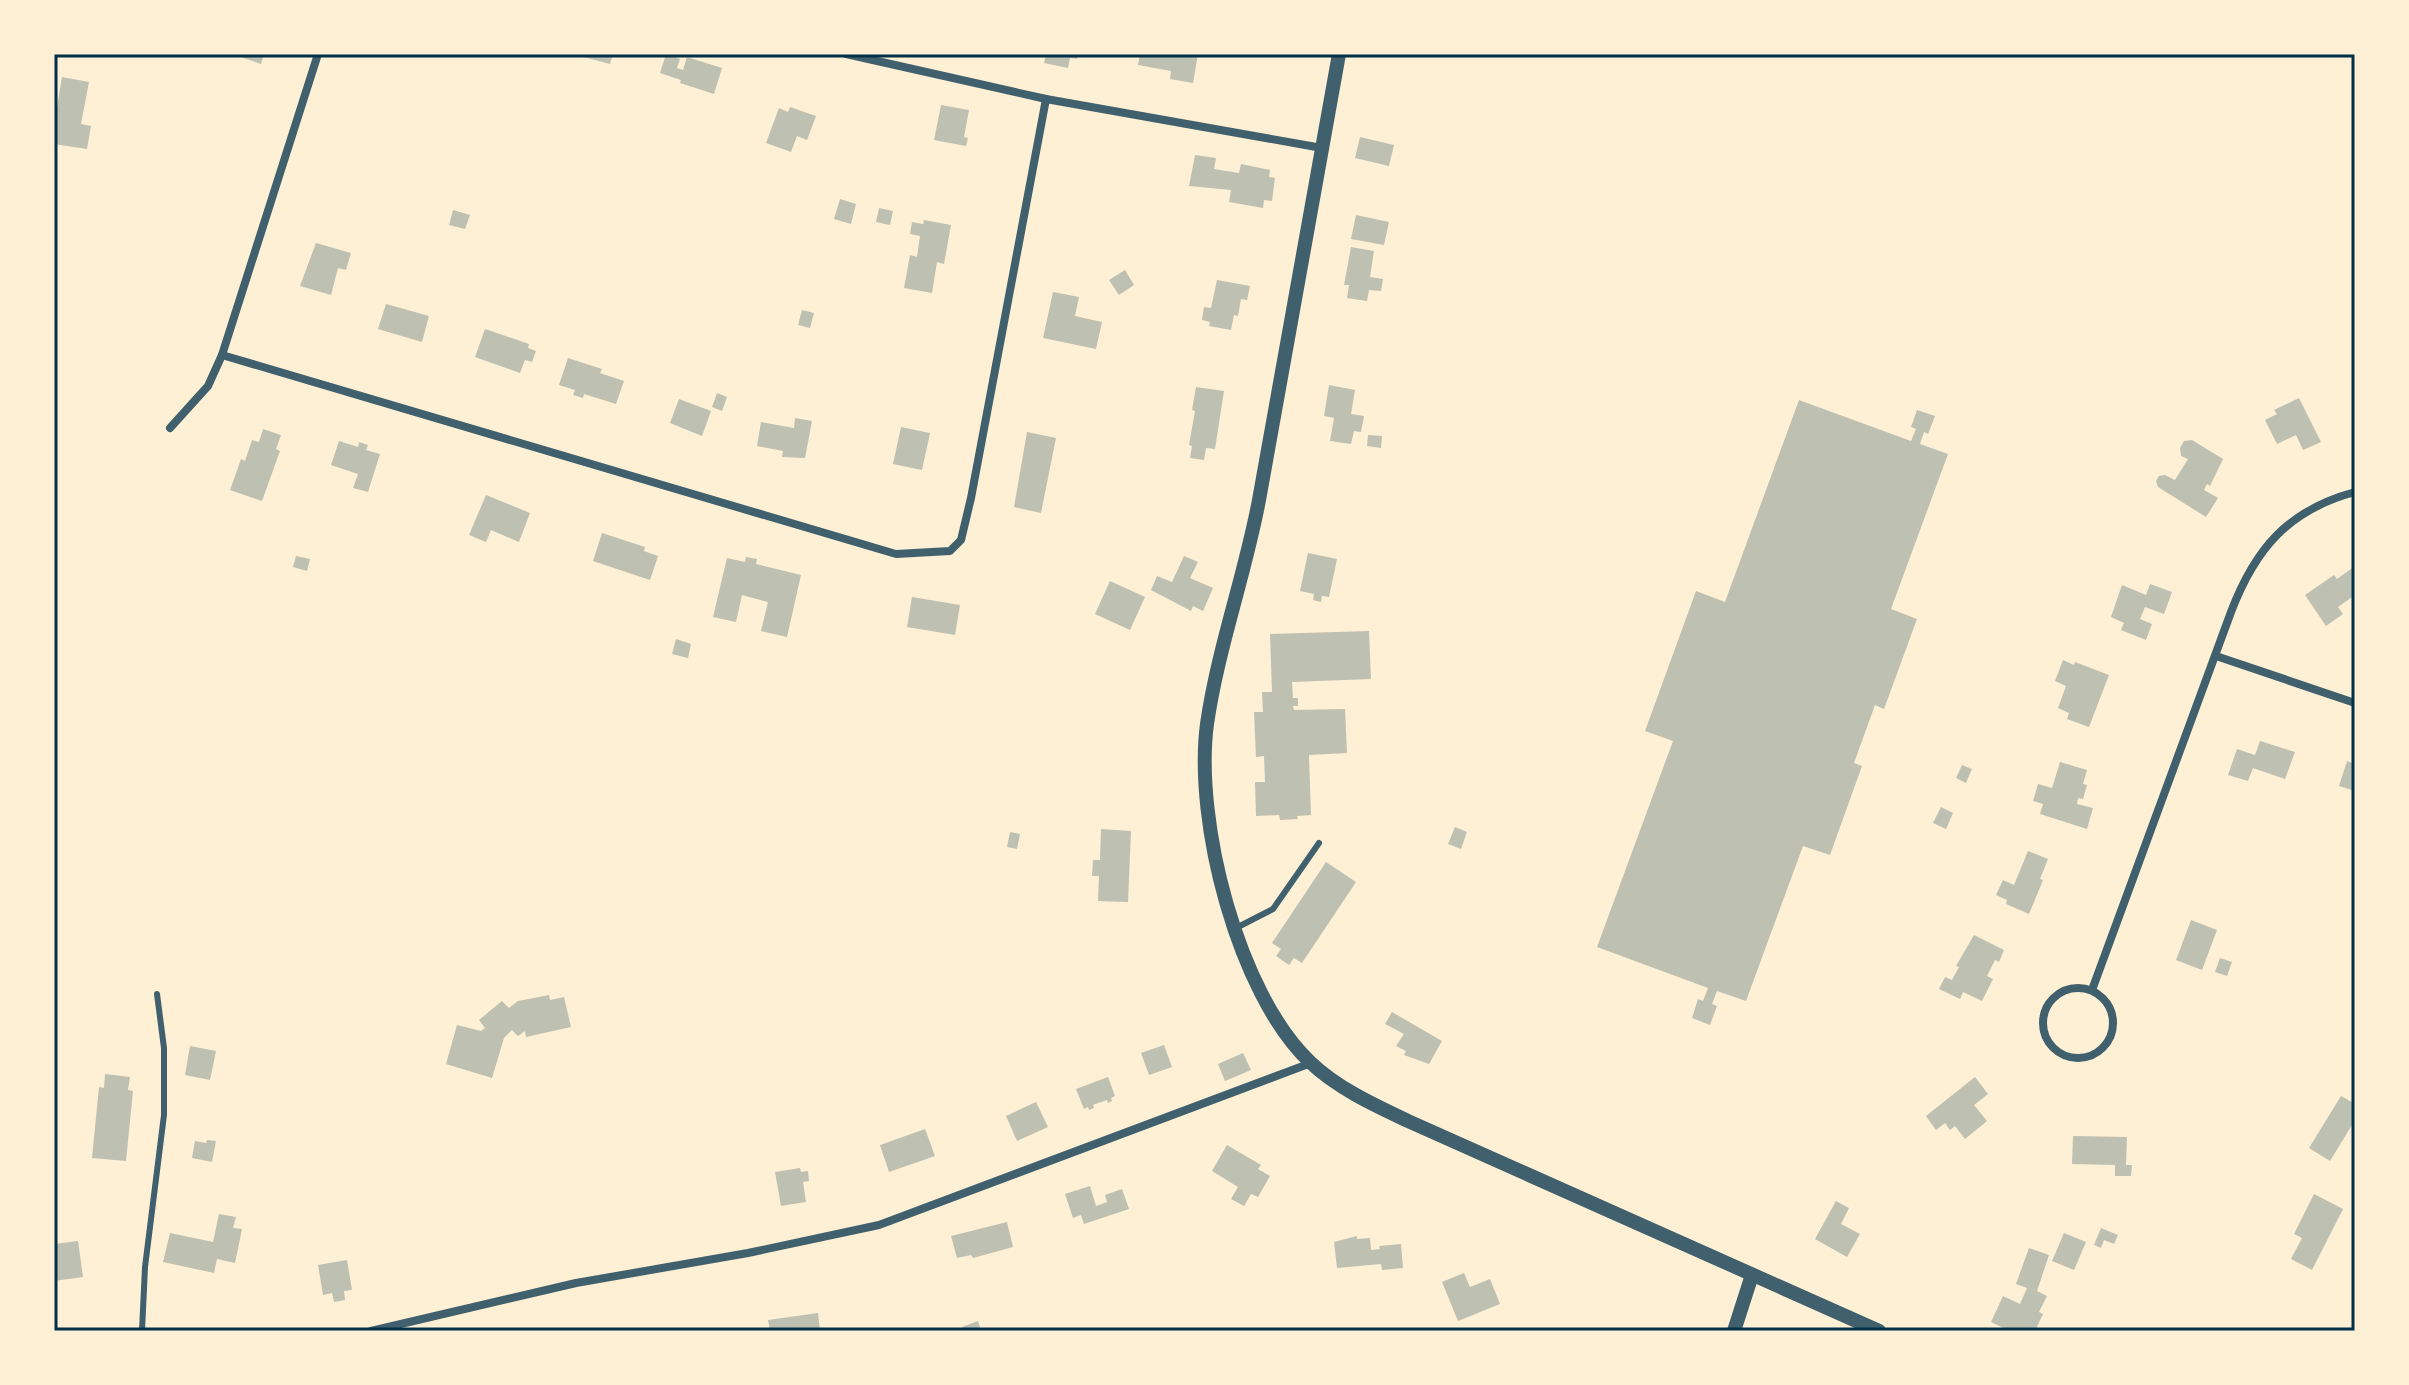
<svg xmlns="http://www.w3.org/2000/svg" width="2409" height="1385" viewBox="0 0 2409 1385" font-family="Arial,sans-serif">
  <rect width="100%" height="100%" fill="#fdf0d5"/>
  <g fill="#bec0b2">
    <path d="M232 54H264L261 64Z"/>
    <path d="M572 54H613L610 64Z"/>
    <path d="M666 54 680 59 677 68 683 70 687 57 722 68 714 94 680 83 681 80 660 73Z"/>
    <path d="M1046 54H1078L1077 59 1070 58 1068 68 1044 63Z"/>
    <path d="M1140 54H1198L1193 83 1170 79 1171 71 1138 65Z"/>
    <path d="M62 77 89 82 81 124 91 126 87 149 54 144V125Z"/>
    <path d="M941 105 969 110 964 137 968 138 966 146 934 140Z"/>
    <path d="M790 107 816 116 807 140 797 136 791 152 766 143 779 108 788 112Z"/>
    <path d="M1360 137 1394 145 1389 166 1355 158Z"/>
    <path d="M1195 155 1216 158 1214 169 1239 173 1241 164 1270 170 1269 177 1275 178 1272 201 1264 200 1263 208 1229 202 1231 190 1189 186Z"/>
    <path d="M840 199 856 204 851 224 834 219Z"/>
    <path d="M879 208 893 211 890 225 876 222Z"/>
    <path d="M453 210 470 215 465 229 449 225Z"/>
    <path d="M1356 215 1389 222 1384 245 1351 239Z"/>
    <path d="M924 220 951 225 944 264 937 262 932 293 904 288 910 255 917 257 920 236 910 234 912 222 923 224Z"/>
    <path d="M316 243 351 253 346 270 338 268 331 295 300 286Z"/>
    <path d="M1351 247 1374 251 1370 277 1383 279 1381 291 1369 290 1367 301 1347 298 1349 285H1344Z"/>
    <path d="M1125 270 1134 285 1119 295 1109 280Z"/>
    <path d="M1217 280 1250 286 1247 300 1241 299 1238 316 1234 315 1231 330 1209 326 1210 322 1202 320 1204 307 1211 308Z"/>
    <path d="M1053 292 1079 297 1075 316 1102 322 1096 349 1043 338Z"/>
    <path d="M386 304 429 316 422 342 378 329Z"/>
    <path d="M802 310 814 313 810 328 798 325Z"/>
    <path d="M485 329 529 344 528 348 536 351 532 362 525 360 520 373 475 357Z"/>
    <path d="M568 358 602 369 600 373 624 381 616 404 584 394 583 398 573 395 575 390 559 385Z"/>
    <path d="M1329 385 1355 390 1351 414 1364 416 1361 432 1354 431 1351 444 1330 441 1334 418 1324 416Z"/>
    <path d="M1196 387 1224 391 1215 449 1206 448 1204 460 1190 458 1192 446 1189 445 1195 411 1192 410Z"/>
    <path d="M717 393 727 397 722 411 712 407Z"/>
    <path d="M2299 398 2321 442 2303 450 2296 435 2277 444 2265 420 2277 414 2274 410Z"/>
    <path d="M679 399 711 411 702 436 670 423Z"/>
    <path d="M1799 400 1911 441 1916 429 1911 427 1917 410 1935 416 1928 434 1924 432 1920 444 1948 454 1891 609 1917 619 1884 709 1875 705 1854 763 1862 766 1830 855 1803 846 1746 1001 1717 991 1712 1004 1717 1006 1710 1025 1692 1018 1698 999 1703 1001 1708 988 1597 947 1673 741 1645 731 1696 591 1725 602Z"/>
    <path d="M795 418 812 421 805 458 782 457 783 451 757 446 761 422 794 428Z"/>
    <path d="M901 427 930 433 922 470 893 464Z"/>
    <path d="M263 429 281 435 276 449 280 451 262 501 230 490 241 459 245 461 252 440 259 442Z"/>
    <path d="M1027 432 1056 438 1041 513 1014 507Z"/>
    <path d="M1368 435 1382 436 1381 448 1367 446Z"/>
    <path d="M2192 440 2223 459 2210 486 2207 484 2204 490 2218 498 2206 517 2158 487 2156 481 2159 476 2165 475 2175 480 2188 459 2181 456 2180 448 2184 441Z"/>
    <path d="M339 441 358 447 359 442 368 445 366 450 380 454 368 492 353 488 358 474 331 465Z"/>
    <path d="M486 495 530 513 519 542 491 530 486 542 469 535Z"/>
    <path d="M602 533 645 547 644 551 658 556 650 580 593 561Z"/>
    <path d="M1308 553 1337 559 1329 597 1322 596 1321 602 1313 600 1314 594 1300 591Z"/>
    <path d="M296 556 310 559 307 571 293 567Z"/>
    <path d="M1184 556 1198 562 1190 578 1213 588 1203 611 1193 606 1191 611 1151 590 1157 576 1172 582Z"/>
    <path d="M746 557 757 559 756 564 801 575 787 637 761 631 768 602 742 595 736 622 713 617 727 558 745 562Z"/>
    <path d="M2355 566V595L2338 607 2343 614 2326 626 2305 595 2334 575 2337 579Z"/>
    <path d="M1110 581 1145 597 1130 630 1095 614Z"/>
    <path d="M2150 584 2172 592 2164 614 2145 607 2140 619 2152 624 2146 640 2121 630 2124 623 2111 617 2122 585 2146 595Z"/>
    <path d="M912 597 960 605 955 635 907 627Z"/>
    <path d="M1369 631 1371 679 1292 682 1293 698H1298V706H1293L1294 710 1345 709 1347 753 1309 755 1311 815 1297 816 1298 819 1280 820 1279 815 1256 816 1255 782H1265L1264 756 1256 757 1254 712H1263L1262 692H1272L1270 634Z"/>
    <path d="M676 639 691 644 688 658 672 654Z"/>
    <path d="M2063 660 2074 665 2075 662 2109 675 2089 727 2067 719 2069 713 2058 708 2066 686 2055 681Z"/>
    <path d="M2260 741 2295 752 2285 779 2253 768 2248 781 2228 775 2237 749 2255 755Z"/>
    <path d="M2347 761 2355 764V791L2339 786Z"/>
    <path d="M2060 762 2087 770 2083 784 2087 785 2083 799 2078 798 2077 804 2093 808 2087 829 2040 814 2043 804 2033 801 2038 784 2052 788Z"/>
    <path d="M1962 765 1972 769 1966 783 1956 778Z"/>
    <path d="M1941 807 1953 813 1946 829 1933 823Z"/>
    <path d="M1455 827 1467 832 1461 849 1448 844Z"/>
    <path d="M1101 829 1131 831 1128 902 1098 901 1099 876H1092L1093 860H1100Z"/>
    <path d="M1010 832 1020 834 1017 849 1007 847Z"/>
    <path d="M2028 851 2048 859 2040 879 2043 880 2029 914 2006 904 2007 900 1996 895 2003 880 2014 885Z"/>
    <path d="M1326 862 1356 882 1302 963 1294 958 1289 965 1276 956 1281 949 1272 943Z"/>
    <path d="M2191 920 2217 930 2202 970 2176 960Z"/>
    <path d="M1974 935 2004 950 1999 962 1995 960 1987 976 1993 979 1982 1001 1963 992 1960 999 1939 989 1945 977 1952 980 1959 967 1956 966Z"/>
    <path d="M2220 958 2232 962 2227 976 2215 972Z"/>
    <path d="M549 995 550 1000 564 997 571 1027 526 1037 525 1031 518 1036 512 1030 504 1038 492 1078 446 1064 457 1025 481 1031 485 1028 479 1020 502 1001 509 1008 518 1001Z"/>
    <path d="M1392 1012 1442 1041 1429 1064 1404 1055 1406 1051 1396 1046 1404 1034 1385 1024Z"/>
    <path d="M1164 1045 1172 1067 1149 1075 1141 1053Z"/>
    <path d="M190 1046 216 1051 210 1080 185 1075Z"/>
    <path d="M1243 1053 1251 1070 1225 1081 1218 1064Z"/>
    <path d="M105 1074 130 1077 128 1090 133 1091 126 1161 92 1158 99 1087 104 1088Z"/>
    <path d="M1108 1077 1115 1096 1111 1098 1112 1101 1108 1103 1107 1100 1093 1105 1094 1108 1089 1110 1088 1107 1084 1109 1076 1089Z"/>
    <path d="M1975 1077 1988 1094 1974 1105 1987 1121 1965 1139 1955 1126 1950 1130 1945 1123 1936 1130 1926 1116Z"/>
    <path d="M2341 1096 2355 1104V1120L2330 1161 2309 1148Z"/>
    <path d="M1036 1102 1048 1127 1017 1141 1006 1116Z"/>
    <path d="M925 1129 935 1156 889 1172 880 1145Z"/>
    <path d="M2073 1136 2127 1137 2126 1165H2132L2131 1176H2115V1165L2072 1164Z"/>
    <path d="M207 1140 216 1141 212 1162 192 1158 195 1141 206 1143Z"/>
    <path d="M1227 1145 1261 1165 1258 1169 1270 1176 1258 1197 1251 1194 1244 1206 1231 1199 1238 1187 1212 1171Z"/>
    <path d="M800 1168 801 1172 808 1171 809 1181 803 1182 806 1202 781 1206 775 1172Z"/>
    <path d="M1090 1186 1096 1206 1107 1202 1105 1195 1122 1189 1129 1209 1084 1224 1081 1215 1073 1218 1065 1194Z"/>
    <path d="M2314 1194 2343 1209 2312 1270 2291 1259 2302 1238 2294 1234Z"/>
    <path d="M1836 1201 1849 1208 1841 1224 1860 1234 1847 1257 1815 1239Z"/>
    <path d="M219 1214 236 1217 233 1228 242 1229 235 1263 217 1259 214 1273 163 1262 170 1233 213 1242Z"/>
    <path d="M1007 1222 1013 1247 973 1258 971 1255 957 1258 951 1236Z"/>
    <path d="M2101 1228 2118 1235 2114 1244 2104 1240 2101 1248 2094 1245Z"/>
    <path d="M2064 1233 2086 1242 2074 1270 2052 1261Z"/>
    <path d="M1357 1236V1239L1370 1238 1371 1250 1380 1249 1379 1246 1401 1244 1403 1268 1382 1270 1381 1264 1337 1268 1334 1242Z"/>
    <path d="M78 1241 83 1277 54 1281V1244Z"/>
    <path d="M2029 1248 2049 1255 2037 1291 2047 1296 2039 1312 2043 1314 2035 1331H2010L1991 1322 2003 1296 2020 1304 2027 1288 2016 1284Z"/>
    <path d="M347 1260 352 1290 344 1291 345 1300 334 1302 332 1293 323 1295 318 1265Z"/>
    <path d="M1464 1273 1470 1287 1490 1279 1500 1304 1458 1321 1442 1282Z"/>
    <path d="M818 1313 820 1331H770L768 1320Z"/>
    <path d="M978 1321 981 1331H964L962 1327Z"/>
  </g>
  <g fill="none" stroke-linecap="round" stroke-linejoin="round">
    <g stroke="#3f606c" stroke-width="6">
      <path d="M1236 928 1273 909 1319 843"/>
      <path d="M142 1331 145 1267 164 1115V1048L157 994"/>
    </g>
    <g stroke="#3f606c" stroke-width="8">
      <path d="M846 54 1046 99 1322 148"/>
      <path d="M222 355 896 554 950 551 961 540 971 498 1046 99"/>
      <path d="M170 428 208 386 222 355 318 54"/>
      <path d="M2216 656 2355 703"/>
      <circle cx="2078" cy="1023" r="35"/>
      <path d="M2092 990 2231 612C2255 549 2288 510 2355 492"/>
      <path d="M371 1331 576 1283 748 1253 879 1225 1311 1063"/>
    </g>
    <g stroke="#3f606c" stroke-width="14">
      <path d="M1339 54C1313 203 1285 351 1259 500 1245 575 1218 648 1207 724 1194 821 1238 994 1310 1062 1337 1088 1374 1105 1408 1121L1879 1331"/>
      <path d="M1734 1331 1752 1275"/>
    </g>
  </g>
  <rect width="2409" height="1385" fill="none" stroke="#fdf0d5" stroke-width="112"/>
  <rect x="56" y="56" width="2297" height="1273" fill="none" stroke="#003049" stroke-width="3"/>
</svg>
